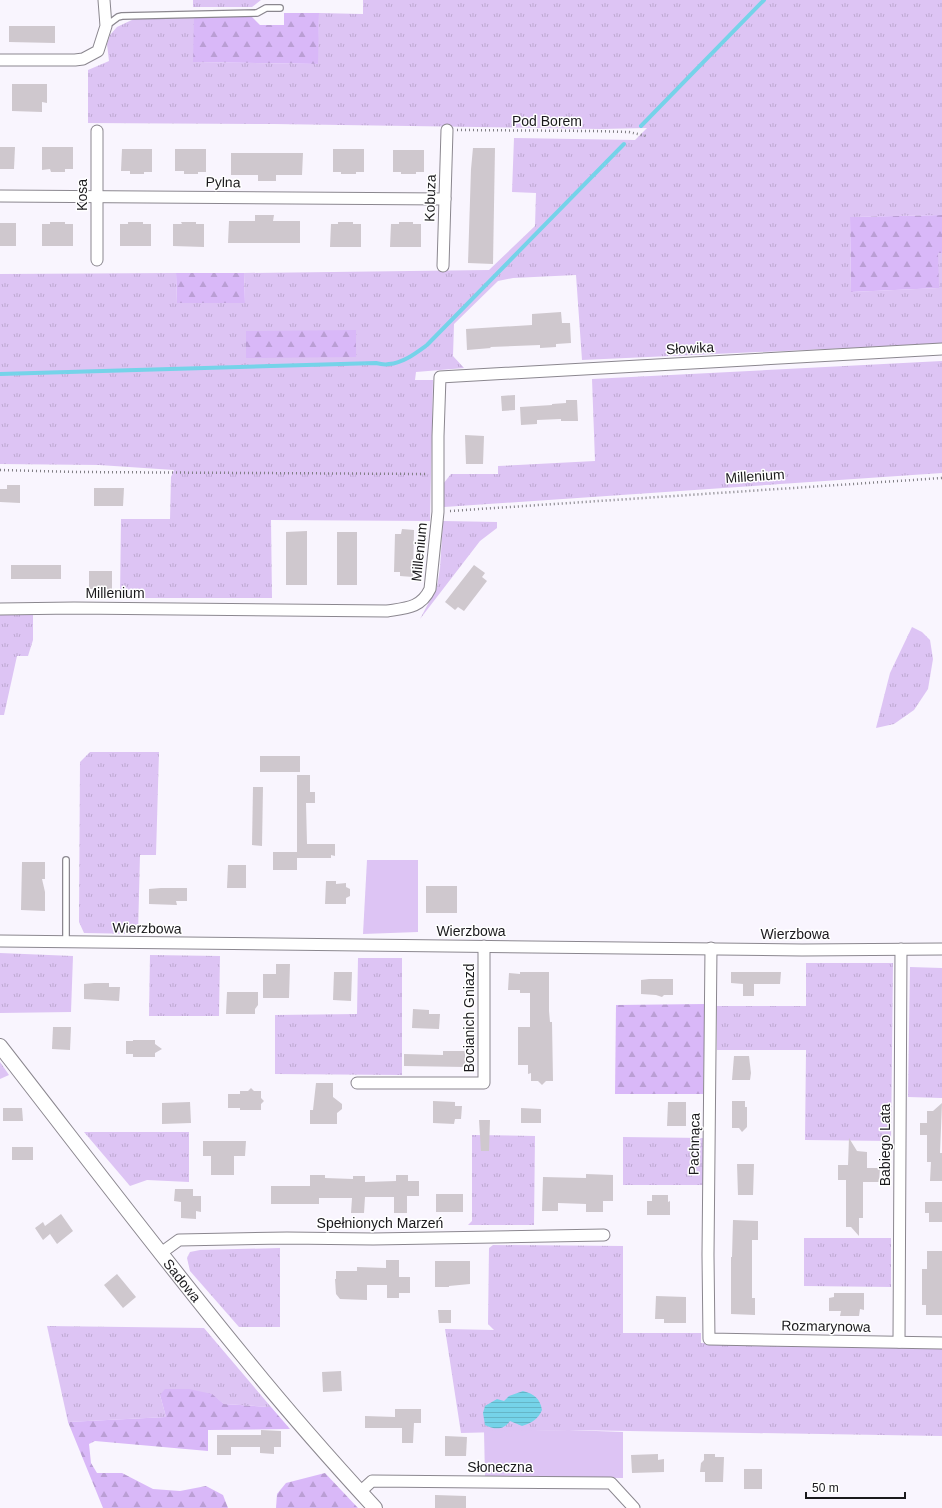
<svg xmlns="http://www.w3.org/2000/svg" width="942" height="1508" viewBox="0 0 942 1508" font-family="Helvetica,sans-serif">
  <defs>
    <pattern id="grass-tufts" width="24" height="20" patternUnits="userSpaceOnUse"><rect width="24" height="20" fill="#ddc4f4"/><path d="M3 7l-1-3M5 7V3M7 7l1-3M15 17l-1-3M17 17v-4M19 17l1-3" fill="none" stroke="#bda8d1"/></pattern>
    <pattern id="forest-firs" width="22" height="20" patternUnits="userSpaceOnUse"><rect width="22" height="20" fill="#d9b8f8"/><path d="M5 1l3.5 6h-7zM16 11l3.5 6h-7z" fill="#ba9ed4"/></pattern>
    <pattern id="water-rules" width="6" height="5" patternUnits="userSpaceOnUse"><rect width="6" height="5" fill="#75d3e9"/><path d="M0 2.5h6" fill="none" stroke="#65b5c7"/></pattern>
  </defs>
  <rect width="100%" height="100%" fill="#f9f5fe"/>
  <g fill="url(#grass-tufts)">
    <path d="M193 0H284H261L252 7H193Z"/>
    <path d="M363 0H942V215L850 217 851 292 938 288V253H942V343L850 348 582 360 576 275 513 278 498 281 454 324 453 356 464 368 416 372 415 380H433L430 521 271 520 272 598H120L121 519H170L171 477 174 470 99 465 0 464V274L176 273 177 303H245L244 273 489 270 535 226 536 193 512 192 514 138 635 140 647 128 600 129 274 124 88 123V70L109 61 107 44 110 35 117 27 134 19 194 17V62L317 64 319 13 363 14Z"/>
    <path d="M942 361V473L444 507 443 484 451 474H498V466L595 461 592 379Z"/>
    <path d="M443 521 497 522V528L480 541 420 619 437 587 440 568Z"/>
    <path d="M0 615H33V640L28 656H17L4 715H0Z"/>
    <path d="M912 627 922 632 930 640 933 659 928 689 914 710 894 724 876 728 890 673Z"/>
    <path d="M90 752H159L156 855H140L138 934 84 933 79 922 80 762Z"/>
    <path d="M0 953 73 956 71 1012 0 1013Z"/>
    <path d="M150 955 220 956 219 1016H149Z"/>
    <path d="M358 958H402V1075L275 1074V1015L357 1014Z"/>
    <path d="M806 963H893L891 1141 805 1140 806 1050H717V1006H806Z"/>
    <path d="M910 967 942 968V1098L908 1097Z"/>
    <path d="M0 1062 9 1075 0 1079Z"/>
    <path d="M84 1132H189V1182L147 1180 130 1186Z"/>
    <path d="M472 1135 535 1136 534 1225H468L472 1221Z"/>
    <path d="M623 1137 704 1138 703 1185H623Z"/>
    <path d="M804 1238H891V1287L804 1286Z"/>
    <path d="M493 1245 623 1246V1333H701V1343L942 1347V1436L569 1430 461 1433 445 1329 494 1330 488 1324 489 1248Z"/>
    <path d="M280 1248V1327H239L190 1271 187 1258 190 1252 200 1250Z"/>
    <path d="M47 1326 204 1328 271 1407 224 1404 211 1394 160 1395 166 1417 68 1422Z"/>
  </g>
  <g fill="url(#forest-firs)">
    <path d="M284 13H319L318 64 193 62 194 17H252L260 25H284Z"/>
    <path d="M942 215V253H938L939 288 851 292 850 217Z"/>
    <path d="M176 273H244L245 303H177Z"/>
    <path d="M356 330V357L246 358V331Z"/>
    <path d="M705 1004 703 1094H615L616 1005Z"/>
    <path d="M165 1389H189L212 1394 224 1404 271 1407 290 1429 208 1430V1451L95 1441 89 1444 91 1463 97 1473H122L153 1489 180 1491 206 1486 223 1495 228 1508H103L68 1422 166 1417 160 1395Z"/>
    <path d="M325 1473 358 1508H276L277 1494 286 1483Z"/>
  </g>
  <g fill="#ddc4f4">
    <path d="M367 860H418V932L363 934Z"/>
    <path d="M569 1430 623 1432V1478L485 1477 484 1431Z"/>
  </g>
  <path fill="url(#water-rules)" d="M523 1391C534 1394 540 1398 542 1410 538 1419 532 1423 522 1426L510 1421C504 1430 495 1430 485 1425L483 1413 485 1406 497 1399 504 1401 509 1396Z"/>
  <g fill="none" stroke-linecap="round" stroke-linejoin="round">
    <g stroke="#75d3e9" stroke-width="4">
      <path d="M641 126 764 0"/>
      <path d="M0 374 376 363C380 364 385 365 389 364 403 363 416 353 427 345L624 144"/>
    </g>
  </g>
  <g fill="#cfc8ce">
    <path d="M9 26H55V43L9 42Z"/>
    <path d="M12 84H47V103L42 102V112L12 111Z"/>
    <path d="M0 147H15L14 169H0Z"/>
    <path d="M42 147H73V169H65V172H51L50 169 42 170Z"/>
    <path d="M473 148H495L493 264 468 263 471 169Z"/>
    <path d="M122 149H152V172H144V174H130V171H121Z"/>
    <path d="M175 149H206V172H198V174H184V171H175Z"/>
    <path d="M333 149H364V172H356V174H341V172H333Z"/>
    <path d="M393 150H424V172H416V174H401V172H393Z"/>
    <path d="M231 153H303L302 175H276V181H258V175H231Z"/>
    <path d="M255 215H274L273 221H300V243H228L229 221H255Z"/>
    <path d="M50 222H65V224H73V246H42V224H50Z"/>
    <path d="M128 222H143V224H151V246H120V224H128Z"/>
    <path d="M181 222H196V224H204V247L173 246V224H182Z"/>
    <path d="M338 222H353V224H361V247H330L331 224H338Z"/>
    <path d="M399 222H413V224H421V247H390L391 224H399Z"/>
    <rect x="0" y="223" width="16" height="23"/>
    <path d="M561 312 562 323H570L571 343 556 344V347L540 348V345L490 347 491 348 467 350 466 329 532 325V314Z"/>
    <path d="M515 395V410L502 411 501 396Z"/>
    <path d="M566 400H577L578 421H561V419L537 420V424L521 425 520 407 552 405V404L566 403Z"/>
    <path d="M465 435 484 436 483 464H466Z"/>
    <path d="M7 485H20V503L0 502V489H7Z"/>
    <path d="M94 488H124L123 506H94Z"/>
    <path d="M402 529 414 530 413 577 400 576V572H394L395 534H401Z"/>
    <path d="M307 531V585H286V532Z"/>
    <rect x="337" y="532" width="20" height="53"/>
    <rect x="11" y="565" width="50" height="14"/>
    <path d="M474 565 485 573 482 577 487 581 464 611 458 607 455 610 445 602Z"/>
    <rect x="89" y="571" width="23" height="18"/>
    <rect x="260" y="756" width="40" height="16"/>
    <path d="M297 775H310V792H315V803H306L307 844H335V856L331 855V858H297V870H273V852H297Z"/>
    <path d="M253 787H263L262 846 252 845Z"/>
    <path d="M22 862H45V879H42L45 892V911L21 910Z"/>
    <path d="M228 865H246V888H227Z"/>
    <path d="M326 881H336V884L346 883V887L350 889V896L346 898V904H325Z"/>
    <rect x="426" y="886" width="31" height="27"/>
    <path d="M161 888H187V901H176L177 905 149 904V889Z"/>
    <path d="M276 964H290L289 998H263V974H276Z"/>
    <path d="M334 972H352L351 1001 333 1000Z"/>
    <path d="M520 972H549V1011L550 1022H552L553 1081H546L542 1085 538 1081H531V1073L528 1074V1065H518V1027H530V993H520V990H508L509 973 520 974Z"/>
    <path d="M731 972H781L780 984H754V996H743V984L731 983Z"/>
    <path d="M649 979H673V995H664L662 997 656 995 641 994V980Z"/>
    <path d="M94 983H109V987H120L119 1001 84 999V984Z"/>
    <path d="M227 992H258V1005L255 1009V1014H226Z"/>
    <path d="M413 1009 429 1010V1014H440L439 1029 412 1028Z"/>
    <path d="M53 1027H71L70 1050 52 1049Z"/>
    <path d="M133 1040H155V1044L162 1049 155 1053V1057H133V1054H126V1041H133Z"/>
    <path d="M443 1051H465V1067L404 1066V1054L443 1055Z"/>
    <path d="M734 1056H749L751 1073 750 1080H732Z"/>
    <path d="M316 1083H333V1097L342 1104V1109L337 1113V1124H310V1110H313Z"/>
    <path d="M251 1088 254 1091H261V1098L264 1101 261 1104V1110H240V1108H228V1094H240V1091H248Z"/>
    <path d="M433 1101 455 1102V1106H462L461 1119H455L454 1124 433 1123Z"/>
    <path d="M732 1101H745V1107H747V1127L742 1132 739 1128H732Z"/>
    <path d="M190 1102 191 1123 162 1124V1103Z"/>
    <path d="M668 1102H686V1126H667Z"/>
    <path d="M942 1103 940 1153H942V1181H930L931 1162H927V1135H920V1123H927V1111H933Z"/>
    <path d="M3 1108H22L23 1121H3Z"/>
    <path d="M521 1108 541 1109V1123H521Z"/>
    <path d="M479 1120H490L489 1151H481Z"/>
    <path d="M849 1138 857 1151 867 1152V1168H880L879 1182H863V1218H859V1236L851 1227H846V1180H838V1165H848Z"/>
    <path d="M203 1141H246L245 1156H234V1175H211V1156H203Z"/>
    <rect x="12" y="1147" width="21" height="13"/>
    <path d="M737 1164H754L753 1195H738Z"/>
    <path d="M586 1174 613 1175V1201H603V1212H586V1204L558 1203V1211H542L543 1177 586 1178Z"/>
    <path d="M310 1175H325V1178L353 1179V1176H365V1182L396 1181V1175H408V1181H419V1196H407V1213H394V1197H365L364 1213H351L352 1198H319V1204H271V1186H310Z"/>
    <path d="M175 1189H193V1196H201V1212L196 1211V1219L181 1218V1202L174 1201Z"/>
    <rect x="436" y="1194" width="27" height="18"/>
    <path d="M652 1195H668V1202L670 1201V1215H647V1201H652Z"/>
    <path d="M925 1202H942V1222H929V1213H925Z"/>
    <path d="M61 1214 73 1231 57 1244 50 1234 43 1240 35 1228 43 1222 45 1226Z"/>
    <path d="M733 1220 758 1221V1240H752V1298H755V1315L731 1314V1257H732Z"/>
    <path d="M927 1251H942V1315H926V1305H922V1269H927Z"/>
    <path d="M386 1260H399V1277H410V1293H399V1298H387V1285H367V1300L340 1299 336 1294 335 1279H336V1271H357V1267L386 1268Z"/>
    <path d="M435 1261H470V1284L449 1286V1287H435Z"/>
    <path d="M117 1274 136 1297 123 1308 104 1285Z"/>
    <path d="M834 1293H864V1310L860 1309 859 1316H840L841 1311H829V1298L834 1297Z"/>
    <path d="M656 1296 686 1297V1323H664V1319H655Z"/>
    <path d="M438 1310H451V1323H439Z"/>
    <path d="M341 1371 342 1391 323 1392 322 1372Z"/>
    <path d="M395 1409H421V1423H414L413 1443H402V1428H365V1416L395 1417Z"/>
    <path d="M261 1430 281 1431V1447H274V1454L260 1453V1447H231V1455H217V1435H261Z"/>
    <path d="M445 1436 467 1437 466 1456H445Z"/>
    <path d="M658 1454V1460L664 1459V1472L632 1473 631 1455Z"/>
    <path d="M704 1454H715V1457H724L723 1482H705V1472H700L701 1463 704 1460Z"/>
    <rect x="744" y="1469" width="18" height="20"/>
    <path d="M435 1495 466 1496V1508H435Z"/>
  </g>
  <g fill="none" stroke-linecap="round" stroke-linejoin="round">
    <defs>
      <g id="service">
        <path d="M106 26 118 17 122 16 257 13 266 8H280"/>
        <path d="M66 860V942"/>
      </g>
      <g id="minor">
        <path d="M0 60H75L83 59 98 51 106 26 104 0"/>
        <path d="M0 196 445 199"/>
        <path d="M97 260V131"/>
        <path d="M443 266 447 130"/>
        <path d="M0 609 74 608 387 611C406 608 421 608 430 589L438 512V436L440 377 942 349"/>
        <path d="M0 941 802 950 942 949"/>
        <path d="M711 948 708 1255 709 1339 942 1343"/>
        <path d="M357 1083H484V946"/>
        <path d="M161 1253 179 1240 287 1238 373 1239 604 1235"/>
        <path d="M899 1342 901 949"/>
        <path d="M360 1492 372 1481 611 1483 634 1508"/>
      </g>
      <g id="tertiary">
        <path id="s1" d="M0 1046C81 1150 160 1255 244 1357 286 1409 330 1459 375 1508"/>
      </g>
    </defs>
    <use href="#service" stroke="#8b878f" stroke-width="8"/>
    <use href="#minor" stroke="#8b878f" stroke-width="13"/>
    <use href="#tertiary" stroke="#8b878f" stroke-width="16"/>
    <g stroke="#7f7d83" stroke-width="2.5" stroke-dasharray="1 3" stroke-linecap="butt">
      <path d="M457 130 593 131 629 132 646 136"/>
      <path d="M0 470 77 472 427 474"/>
      <path d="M450 511 942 478"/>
    </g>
    <use href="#service" stroke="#fff" stroke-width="5.5"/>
    <use href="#minor" stroke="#fff" stroke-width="11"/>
    <use href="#tertiary" stroke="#fff" stroke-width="14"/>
  </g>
  <g text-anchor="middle" stroke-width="3" stroke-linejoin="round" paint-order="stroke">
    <g font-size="14" fill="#1a191c" stroke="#fff">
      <text x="547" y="126">Pod Borem</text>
      <text transform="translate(223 182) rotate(1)" y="5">Pylna</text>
      <text transform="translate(82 195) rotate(-90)" y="5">Kosa</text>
      <text transform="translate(430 198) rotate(-88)" y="5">Kobuza</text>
      <text transform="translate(690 348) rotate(-3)" y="5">Słowika</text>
      <text transform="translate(755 476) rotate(-4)" y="5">Millenium</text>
      <text transform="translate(419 552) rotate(-84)" y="5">Millenium</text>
      <text x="115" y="598">Millenium</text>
      <text transform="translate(147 928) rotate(1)" y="5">Wierzbowa</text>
      <text x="471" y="936">Wierzbowa</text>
      <text x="795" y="939">Wierzbowa</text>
      <text transform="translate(469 1018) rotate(-90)" y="5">Bocianich Gniazd</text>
      <text transform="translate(694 1144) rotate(-89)" y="5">Pachnąca</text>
      <text transform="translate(885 1145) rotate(-90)" y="5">Babiego Lata</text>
      <text x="380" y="1228">Spełnionych Marzeń</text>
      <text dy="5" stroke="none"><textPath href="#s1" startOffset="297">Sadowa</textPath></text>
      <text transform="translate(826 1326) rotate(1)" y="5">Rozmarynowa</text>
      <text x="500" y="1472">Słoneczna</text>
    </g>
  </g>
  <path d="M806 1492v6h99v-6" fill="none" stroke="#1a191c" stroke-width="2"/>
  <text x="812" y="1492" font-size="12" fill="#1a191c" stroke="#ffffff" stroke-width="3" paint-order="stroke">50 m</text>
</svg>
